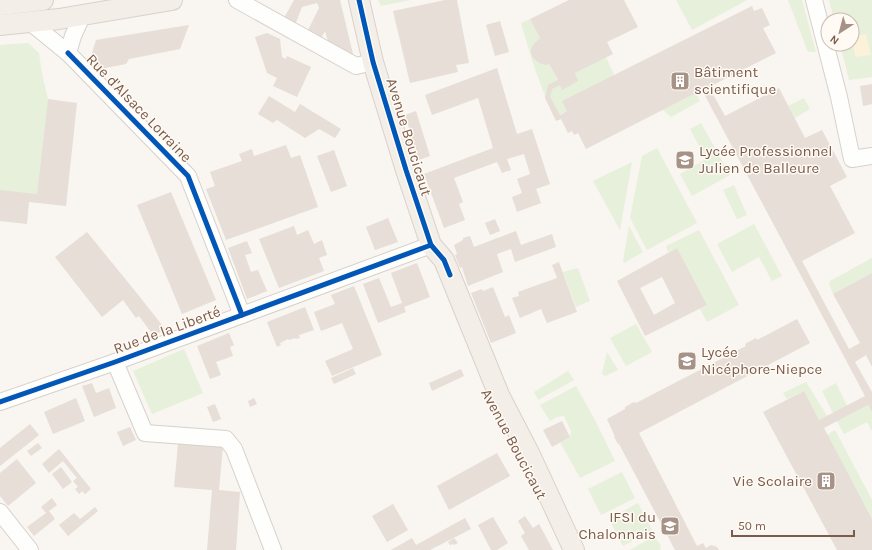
<svg xmlns="http://www.w3.org/2000/svg" width="872" height="550" viewBox="0 0 872 550" font-family="Karla,sans-serif">
  <rect width="100%" height="100%" fill="#f9f5f0"/>
  <g fill="#e7f0db">
    <path d="M378 0H411L381 6Z"/>
    <path d="M676 0H747L692 30Z"/>
    <path d="M788 0H802L816 52H808Z"/>
    <path d="M829 0H872V77L849 80 840 44H852V20H834Z"/>
    <path d="M530 19 540 38 533 58C538 63 542 65 549 64L562 89 578 81 575 73 606 57 614 75 567 111 554 117C540 86 530 55 521 23Z"/>
    <path d="M28 43 39 53 42 74 48 99 37 194 0 195V45Z"/>
    <path d="M696 93 700 101 671 117 663 110Z"/>
    <path d="M804 98 810 109 795 118 788 106Z"/>
    <path d="M701 123 730 175 692 196 680 174 706 159 690 129Z"/>
    <path d="M657 148 697 223 647 250 630 218 642 156Z"/>
    <path d="M632 162 620 230 593 181Z"/>
    <path d="M734 185 747 215 737 219 723 190Z"/>
    <path d="M754 224 782 276 772 281 759 257 732 272 717 244Z"/>
    <path d="M629 226 643 252 624 263 623 261Z"/>
    <path d="M699 230 739 305 707 322 700 309 707 305 677 248 668 252 666 246Z"/>
    <path d="M872 258V273L833 294 829 284 830 281Z"/>
    <path d="M578 268 590 301 576 307 563 272Z"/>
    <path d="M636 324 652 352 626 366 610 338Z"/>
    <path d="M184 349 203 393 152 414 133 371Z"/>
    <path d="M607 352 618 370 605 376 602 374Z"/>
    <path d="M568 371 574 380 538 400 534 392Z"/>
    <path d="M806 382 827 416 819 420 804 391 787 399 783 393Z"/>
    <path d="M836 383 847 406 833 413 822 391Z"/>
    <path d="M576 386 596 422 615 461 580 478 560 442 570 437 571 431 564 416 557 417 550 421 540 405Z"/>
    <path d="M868 405 872 412V431L867 422 844 434 837 421Z"/>
    <path d="M835 430 872 500V519L827 435Z"/>
    <path d="M622 472 635 498 601 515 588 489Z"/>
    <path d="M638 503 652 530 623 546 609 519Z"/>
    <path d="M654 536 661 546 660 550H630Z"/>
  </g>
  <path fill="#fbf2d9" d="M866 34 871 55 855 57 852 37Z"/>
  <g fill="#e6ded7" fill-rule="evenodd">
    <path d="M294 0H340L353 54 349 55 329 45 325 31 320 40 307 32 319 8 317 3 302 7 295 25 284 18Z"/>
    <path d="M445 0H457L469 63 456 65 458 72 410 83 393 11Z"/>
    <path d="M569 0H624L638 27 607 42 613 54 575 73 578 81 562 90 560 85 552 89 550 97 560 115 567 111 562 101 752 6 754 11 762 8 770 25 763 28 776 53 709 87 725 116 779 88 805 138 822 130 847 177 830 186 855 233 802 261 849 349 860 343 833 294 872 273V367L866 355 855 362 872 392V412L868 405 824 428 872 519V550H837L763 412 804 391 819 420 865 396 702 90 586 149 578 133 574 135 572 131 568 133 561 119 556 121 545 98 548 85 558 80 549 64 545 65 539 63 533 58 531 53V49L533 45 540 38 530 19Z"/>
    <path d="M500 21 509 52 495 56 486 25Z"/>
    <path d="M189 25 180 49 129 59 126 64 100 69 90 59 96 40Z"/>
    <path d="M267 33 280 39 282 57 286 59 287 56 311 67 297 97 273 86 277 78 267 73 255 37Z"/>
    <path d="M497 68 517 134 532 129 550 184 536 189 541 203 517 212 512 197 522 193 517 179 530 174 524 154 507 159 511 170 502 173 497 162 454 178 463 202 459 204 465 220 444 228 424 174 493 148 478 98 432 115 425 95Z"/>
    <path d="M872 84V104L863 106 860 86Z"/>
    <path d="M269 96 295 112 300 104 341 129 335 138 319 129 305 138 277 120 273 123 258 114Z"/>
    <path d="M48 99 77 103 66 206 29 202 27 224 0 221V190L37 194Z"/>
    <path d="M416 111 430 156 419 160 405 115Z"/>
    <path d="M286 145 291 158 300 155 318 207 226 240 206 189 215 186 210 172 242 161 239 154 252 149 254 156Z"/>
    <path d="M334 150 347 186 331 192 317 156Z"/>
    <path d="M171 192 216 300 182 314 137 205Z"/>
    <path d="M388 218 398 242 375 250 366 227Z"/>
    <path d="M495 219 500 231 490 235 485 223Z"/>
    <path d="M294 226 297 235 308 230 314 244 322 240 327 255 319 258 324 271 279 288 259 239Z"/>
    <path d="M516 231 521 245 552 234 556 247 515 262 511 249 497 254 503 272 468 286 462 267 460 268 455 255 457 254 454 245 463 240V238L470 236 474 247Z"/>
    <path d="M87 232 135 291 166 330 153 335 139 316 136 318 123 300 102 317 55 257Z"/>
    <path d="M247 241 252 253 245 255 251 272 258 270 267 291 247 299 228 248Z"/>
    <path d="M677 248 707 305 645 336 617 281ZM662 277 675 303 654 315 640 288Z"/>
    <path d="M559 262 577 312 547 323 541 309 520 318 512 298 519 296 518 292 557 278 552 265Z"/>
    <path d="M417 263 430 297 404 307 406 312 378 323 363 284 379 278 391 307 402 303 391 273Z"/>
    <path d="M354 286 382 355 332 376 325 361 353 349 342 323 321 331 314 312 335 304 331 295Z"/>
    <path d="M493 287 505 317 509 315 516 333 491 343 471 293 482 289 483 291Z"/>
    <path d="M305 307 314 330 299 335 300 338 295 339V338L289 340 288 339 280 343 281 345 277 347 267 322Z"/>
    <path d="M797 319 810 343 639 433 697 546 703 543 706 548 711 545 717 547 719 550H675L619 444H618L614 437H615L607 419 625 409V407L634 402 636 403 746 346 745 344 756 338 757 340Z"/>
    <path d="M229 333 234 345 230 347 233 356 216 362 221 375 210 379 197 346Z"/>
    <path d="M353 368 356 374 334 384 331 378Z"/>
    <path d="M461 369 464 376 432 391 429 383Z"/>
    <path d="M92 383 96 393 109 388 116 408 94 417 82 386Z"/>
    <path d="M76 398 85 421 53 434 44 412Z"/>
    <path d="M254 398 257 404 250 407 248 401Z"/>
    <path d="M215 404 221 419 213 422 207 407Z"/>
    <path d="M562 421 570 437 552 447 543 430Z"/>
    <path d="M30 424 39 435 0 466V448Z"/>
    <path d="M130 427 136 440 123 446 117 432Z"/>
    <path d="M38 443 42 448 31 456 27 451Z"/>
    <path d="M178 444 223 446 219 490 240 492 236 550H207L212 490 174 487Z"/>
    <path d="M59 449 91 489 85 494 82 491 79 494 75 489 78 487 73 481 77 478 63 461 49 473 42 464Z"/>
    <path d="M497 453 510 476 449 510 437 486Z"/>
    <path d="M17 459 36 483 8 506 0 496V473Z"/>
    <path d="M61 467 72 482 63 489 52 474Z"/>
    <path d="M52 498 57 505 49 511 55 519 34 536 27 527 46 513 41 507Z"/>
    <path d="M393 504 408 530 387 542 372 516Z"/>
    <path d="M95 507 98 511 68 536 59 525 74 513 80 519Z"/>
    <path d="M525 516 533 528 539 524 553 550H529L521 536 525 533 518 521Z"/>
    <path d="M493 517 508 543 497 550H491L478 525Z"/>
    <path d="M465 518 471 529 430 550H391L412 538 416 545Z"/>
    <path d="M454 538 458 543 454 545 453 544 450 545 448 542Z"/>
  </g>
  <g fill="none" stroke-linecap="round" stroke-linejoin="round">
    <defs>
      <g id="minor">
        <path d="M237 0 356 66 373 62"/>
        <path d="M814 0 839 97 852 159 872 156"/>
        <path d="M30 22 68 53 73 36 82 16"/>
        <path d="M68 53 188 176 242 315"/>
        <path d="M115 362 145 433 226 439 234 449 273 550"/>
        <path d="M0 402 115 362 431 245"/>
        <path d="M0 512 30 550"/>
      </g>
      <g id="major">
        <path d="M359 0 373 62 406 170 431 245 444 260 499 395 530 455 574 550"/>
        <path d="M0 5 43 0"/>
        <path d="M0 25 59 19 172 0"/>
      </g>
    </defs>
    <use href="#minor" stroke="#d7d1cb" stroke-width="18"/>
    <use href="#major" stroke="#dad1cc" stroke-width="22"/>
    <use href="#minor" stroke="#fefefd" stroke-width="16"/>
    <use href="#major" stroke="#f3eee8" stroke-width="20"/>
    <defs>
      <g id="cycleway">
        <path d="M359 0 373 62 406 170 431 245 444 260 450 275"/>
        <path d="M68 53 188 176 242 315"/>
        <path d="M0 402 115 362 431 245"/>
      </g>
    </defs>
    <use href="#cycleway" stroke="#fffaf3" stroke-width="8"/>
    <use href="#cycleway" stroke="#0057b8" stroke-width="5"/>
  </g>
  <defs>
    <symbol id="building-square" viewBox="-11 -11 22 22"><rect x="-9" y="-9" width="18" height="18" rx="4" fill="#a69286" stroke="#fffaf3"/><path d="M-4-6H4V6H1V3H-1V6H-4ZM-2.5-4.3h1.7v1.8h-1.7ZM.8-4.3h1.7v1.8H.8ZM-2.5-1h1.7V.8h-1.7ZM.8-1h1.7V.8H.8Z" fill="#fff"/></symbol>
    <symbol id="school-square" viewBox="-11 -11 22 22"><rect x="-9" y="-9" width="18" height="18" rx="4" fill="#a69286" stroke="#fffaf3"/><path d="M0-5L7-2L0 1L-7-2ZM-4 1L0 2.5L4 1V4Q0 6-4 4Z" fill="#fff"/></symbol>
    <symbol id="university-square" viewBox="-11 -11 22 22"><rect x="-9" y="-9" width="18" height="18" rx="4" fill="#a69286" stroke="#fffaf3"/><path d="M0-5L7-2L0 1L-7-2ZM-4 1L0 2.5L4 1V4Q0 6-4 4Z" fill="#fff"/></symbol>
  </defs>
  <g fill-rule="evenodd">
    <use href="#building-square" x="669" y="70" width="22" height="22"/>
    <use href="#school-square" x="674" y="149" width="22" height="22"/>
    <use href="#school-square" x="676" y="350" width="22" height="22"/>
    <use href="#building-square" x="815" y="470" width="22" height="22"/>
    <use href="#university-square" x="659" y="515" width="22" height="22"/>
  </g>
  <g text-anchor="middle" stroke-width="3" stroke-linejoin="round" paint-order="stroke">
    <g font-size="15" fill="#7a5c4d" stroke="#fffaf3" text-anchor="start">
      <text x="694" y="77">Bâtiment<tspan x="694" dy="17">scientifique</tspan></text>
      <text x="699" y="156">Lycée Professionnel<tspan x="699" dy="17">Julien de Balleure</tspan></text>
      <text x="701" y="357">Lycée<tspan x="701" dy="17">Nicéphore-Niepce</tspan></text>
      <text x="812" y="486" text-anchor="end">Vie Scolaire</text>
      <text x="656" y="522" text-anchor="end">IFSI du<tspan x="656" dy="17">Chalonnais</tspan></text>
    </g>
    <g font-size="15" fill="#7a5c4d" stroke="#fffaf3">
      <text transform="translate(139 108) rotate(46)" y="5">Rue d'Alsace Lorraine</text>
      <text transform="translate(409 137) rotate(73)" y="5">Avenue Boucicaut</text>
      <text transform="translate(167 330) rotate(-20)" y="5">Rue de la Liberté</text>
      <text transform="translate(514 444) rotate(62)" y="5">Avenue Boucicaut</text>
    </g>
  </g>
  <g transform="translate(840 32) rotate(216)"><circle r="19" fill="#fffaf3" stroke="#cabbb1"/>
  <path d="M0-3L7 15L0 10L-7 15Z" fill="#a69286"/>
  <text y="-6" font-size="11" font-weight="bold" text-anchor="middle" fill="#7a5c4d">N</text>
  </g>
  <path d="M732 530v6h122v-6" fill="none" stroke="#7a5c4d" stroke-width="2"/>
  <text x="738" y="530" font-size="12" fill="#7a5c4d" stroke="#fffaf3" stroke-width="3" paint-order="stroke">50 m</text>
</svg>
